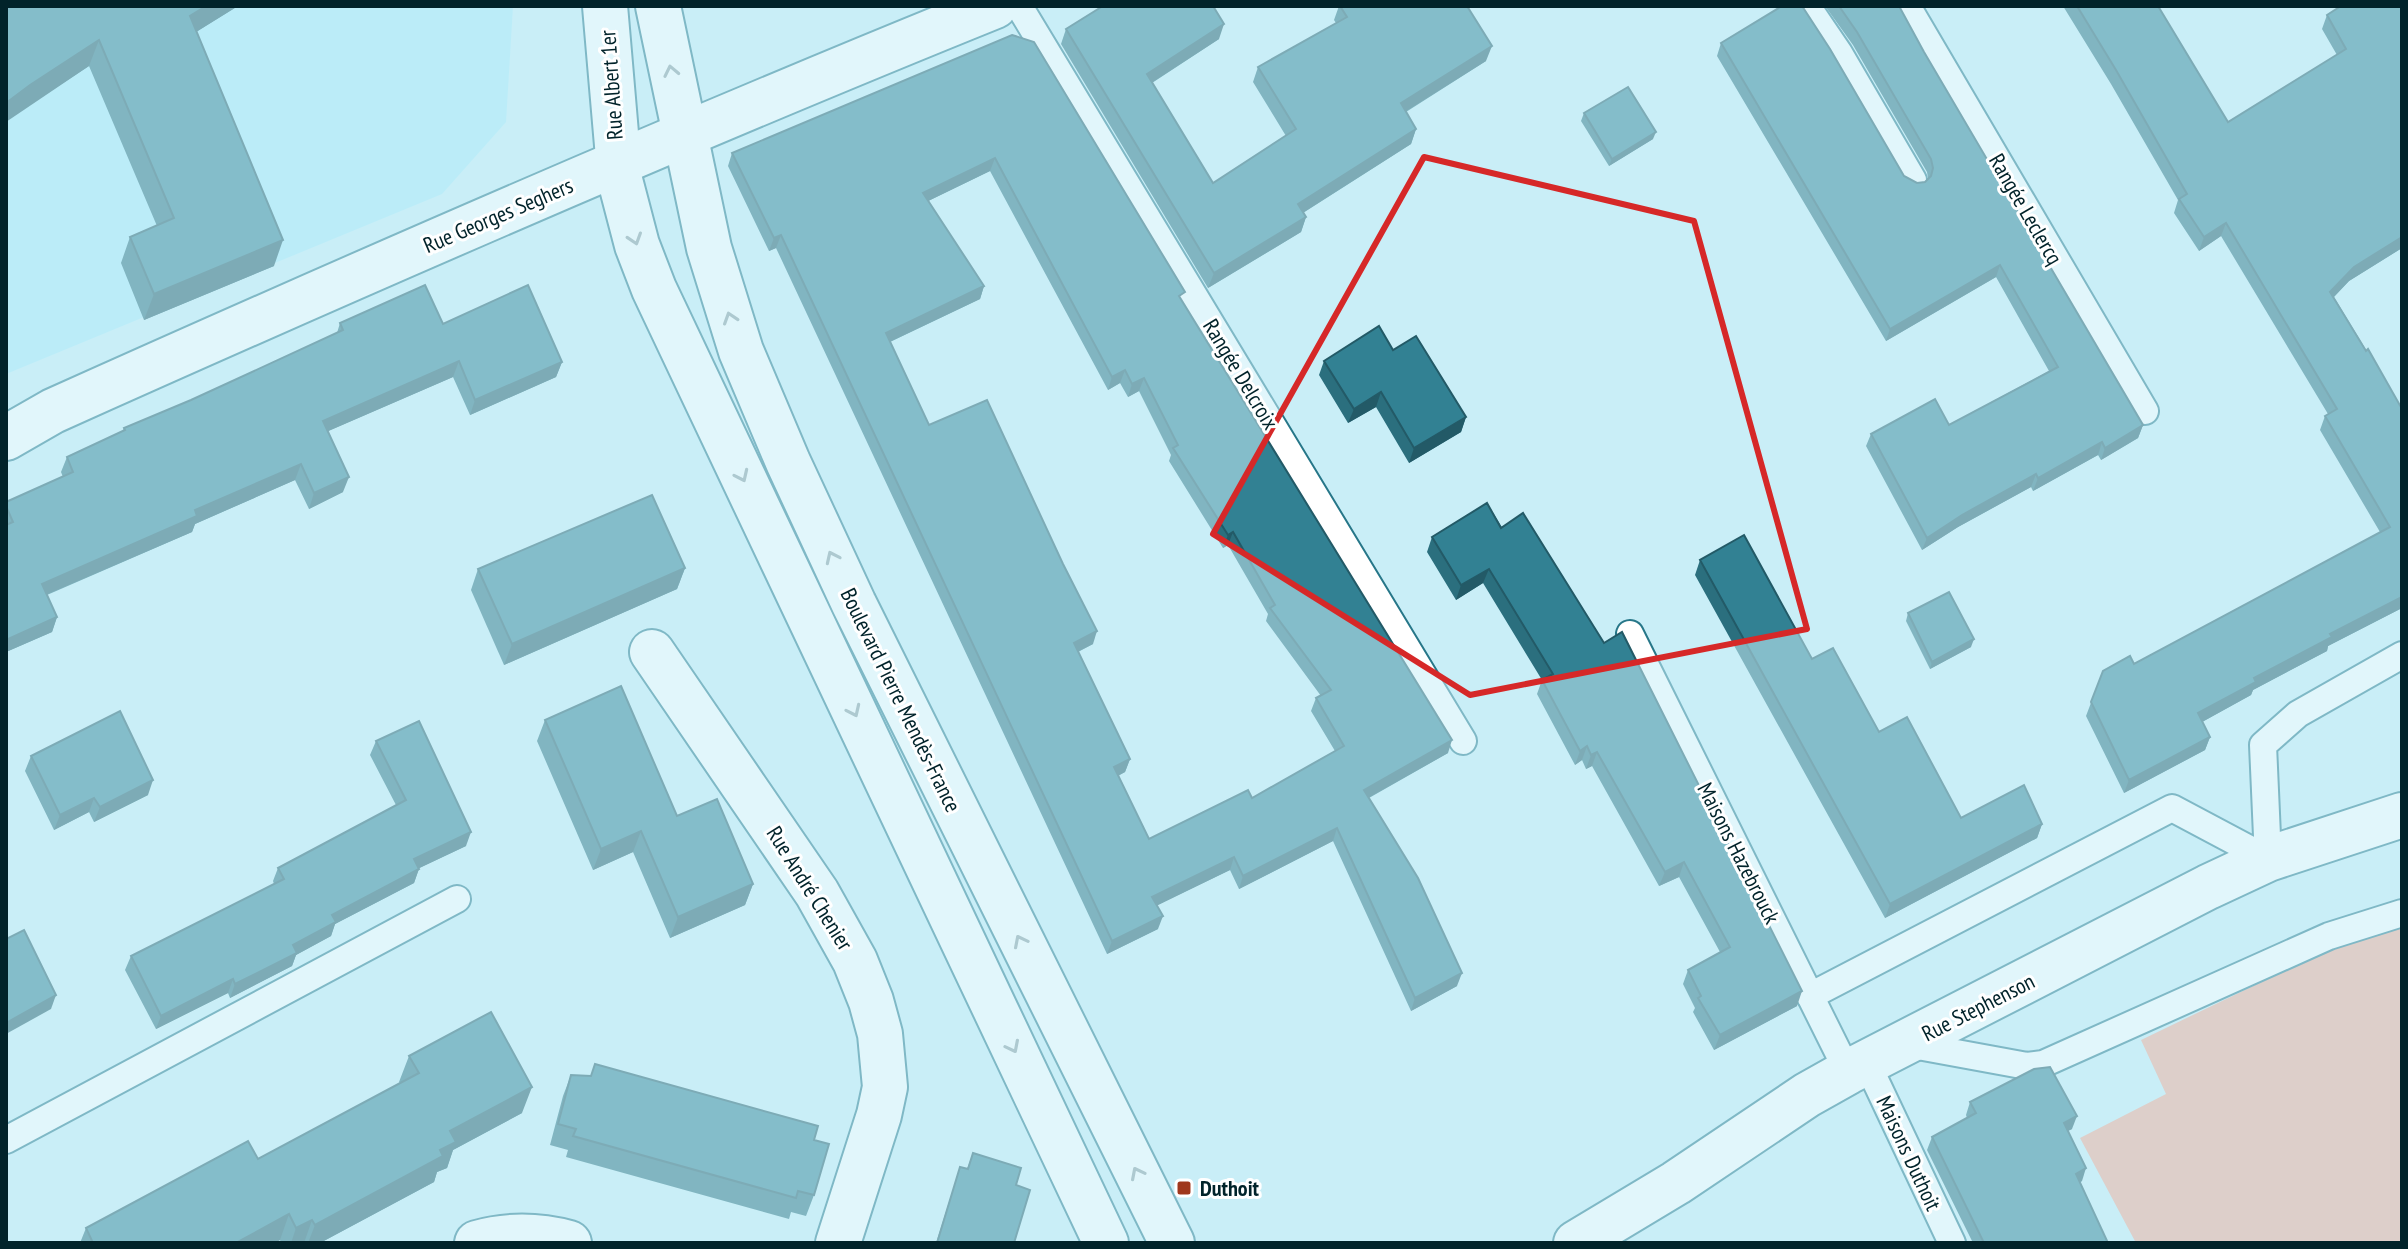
<svg xmlns="http://www.w3.org/2000/svg" width="2408" height="1249" viewBox="0 0 2408 1249" font-family="'PT Sans Narrow',sans-serif">
  <rect width="100%" height="100%" fill="#c9eef7"/>
  <path fill="#abe9f9" d="M6 6H513L506 122 442 194 6 374Z"/>
  <path fill="#f7a893" d="M2402 928V1243H2136L2080 1138 2166 1094 2141 1040 2336 946Z"/>
  <g fill="none" stroke-linecap="round" stroke-linejoin="round">
    <defs>
      <g id="lane">
        <path d="M1019 6 1463 741"/>
        <path d="M1807 6 1839 53 1913 180"/>
        <path d="M1907 6 2145 411"/>
        <path d="M1630 634 1848 1072"/>
        <path d="M2268 859 2263 745 2298 714 2402 655"/>
        <path d="M1810 996 2172 808 2268 859"/>
        <path d="M1907 1044 2027 1066 2043 1064 2329 936 2402 913"/>
        <path d="M1867 1063 1952 1243"/>
        <path d="M6 1140 457 899"/>
      </g>
      <g id="street">
        <path d="M6 438 53 411C365 271 678 134 995 6"/>
        <path d="M652 652 817 893 855 961 871 1001 880 1034 885 1087 879 1115 838 1243"/>
        <path d="M477 1243C508 1234 539 1235 569 1243"/>
        <path d="M1576 1243 1676 1183 1807 1095 1848 1072 2208 887 2268 859 2402 815"/>
      </g>
      <g id="secondary">
        <path d="M605 6 620 180 637 245 654 289 1106 1243"/>
        <path d="M658 6 709 248 741 351 788 462 854 604 1172 1243"/>
      </g>
    </defs>
    <use href="#lane" stroke="#277789" stroke-width="30"/>
    <use href="#street" stroke="#277789" stroke-width="48"/>
    <use href="#secondary" stroke="#277789" stroke-width="48"/>
    <use href="#lane" stroke="#fff" stroke-width="26"/>
    <use href="#street" stroke="#fff" stroke-width="44"/>
    <use href="#secondary" stroke="#fff" stroke-width="44"/>
  </g>
  <g fill="#2b6f7e" fill-rule="evenodd">
    <path d="M6 6H238L196 32 274 266 144 320 121 263 130 237 157 226 89 66 20 111Z"/>
    <path d="M1339 6H1467L1486 61 1406 112 1416 129 1411 144 1303 213 1306 217 1301 232 1208 288 1061 44 1066 29 1219 39 1152 83 1213 183 1286 136 1253 82 1258 67 1336 23 1334 20Z"/>
    <path d="M1825 6H1899L1924 52 2143 425 2138 438 2101 460 2098 455 2033 491 2031 487 1958 527 1922 550 1866 446 1871 434 1949 425 2049 371 1996 277 1886 341 1717 56 1721 43 1904 176 1917 183 1925 182 1928 178 1927 172 1853 45Z"/>
    <path d="M2063 6H2158L2228 122 2337 55 2322 29 2327 15 2402 6V248L2349 281 2334 297 2402 409V608L2328 646 2327 651 2253 690 2251 695 2202 722 2210 737 2205 750 2124 793 2086 716 2103 671 2134 664 2380 532 2320 430 2325 416 2328 414 2221 236 2199 251 2174 213 2178 200 2111 84Z"/>
    <path d="M1012 35 1182 301 1448 753 1369 798 1457 986 1411 1011 1333 841 1239 889 1230 870 1157 905 1158 929 1107 954 776 248 769 251 728 166 732 153ZM990 171 1108 390 1120 383 1128 397 1139 391 1171 455 1169 461 1223 548 1228 545 1268 614 1266 621 1321 696 1316 698 1311 711 1335 751 1252 798 1149 839 1118 776 1125 772 1130 759 1078 652 1093 644 929 425 890 342 980 299 984 286 928 201Z"/>
    <path d="M1584 113 1653 139 1609 166 1581 121Z"/>
    <path d="M340 323 443 324 562 362 556 377 470 415 453 377 328 431 343 492 309 509 295 480 195 524 192 532 47 595 57 617 52 632 6 652V502L63 477 61 472 67 457 123 431 124 428 191 400 337 333Z"/>
    <path d="M1393 350 1466 417 1461 432 1409 463 1376 407 1348 423 1319 375 1324 361Z"/>
    <path d="M1487 503 1797 1006 1714 1050 1693 1012 1695 1008 1683 984 1688 970 1720 952 1679 877 1659 886 1592 766 1586 769 1582 760 1575 765 1537 694 1542 680 1483 583 1456 600 1427 552 1432 537Z"/>
    <path d="M1700 560 1879 732 1961 818 2042 824 2037 838 1885 918 1695 575Z"/>
    <path d="M685 568 677 589 504 665 471 590 478 569Z"/>
    <path d="M1908 613 1971 647 1930 669 1906 621Z"/>
    <path d="M545 720 677 816 753 884 745 905 670 938 633 852 593 870 537 741Z"/>
    <path d="M376 741 466 846 419 868 414 883 335 924 331 936 296 955 292 966 230 998 228 993 156 1029 125 970 131 956 274 884 273 881 278 868 396 805 370 755Z"/>
    <path d="M31 756 148 795 94 822 89 812 54 830 25 771Z"/>
    <path d="M409 1056 522 1113 453 1150 447 1168 437 1172 434 1182 320 1243H281L280 1240 274 1243H80L86 1228 258 1159 400 1083 399 1082Z"/>
    <path d="M571 1075 814 1140V1195L806 1216 791 1212 789 1219 566 1157 568 1150 550 1145 563 1096Z"/>
    <path d="M1970 1102 2072 1129 2068 1131 2082 1181 2080 1182 2108 1243H1973L1927 1150 1932 1137 1967 1118 1966 1115Z"/>
    <path d="M973 1153 1016 1185 1014 1243H936L960 1167 967 1169Z"/>
  </g>
  <g fill="#235a67">
    <path d="M206 6H238L180 42 190 16Z"/>
    <path d="M1224 24 1219 39 1142 89 1147 74Z"/>
    <path d="M99 40 89 66 6 122V103L30 85Z"/>
    <path d="M1492 46 1486 61 1395 118 1401 103Z"/>
    <path d="M1416 129 1411 144 1293 219 1298 204Z"/>
    <path d="M1656 132 1653 139 1609 166 1612 159Z"/>
    <path d="M995 158 990 171 918 206 923 193Z"/>
    <path d="M1306 217 1301 232 1208 288 1214 273Z"/>
    <path d="M2226 223 2221 236 2199 251 2204 237Z"/>
    <path d="M781 235 776 248 769 251 774 238Z"/>
    <path d="M2402 237V248L2349 281 2325 306 2330 292 2354 267Z"/>
    <path d="M283 240 274 266 144 320 154 294Z"/>
    <path d="M2000 265 1996 277 1886 341 1890 329Z"/>
    <path d="M984 286 980 299 881 346 886 333Z"/>
    <path d="M459 361 453 377 317 436 323 421Z"/>
    <path d="M562 362 556 377 470 415 475 400Z"/>
    <path d="M1125 370 1120 383 1108 390 1112 377Z"/>
    <path d="M1144 378 1139 391 1128 397 1132 384Z"/>
    <path d="M1381 392 1376 407 1348 423 1354 409Z"/>
    <path d="M1466 417 1461 432 1409 463 1414 448Z"/>
    <path d="M2143 425 2138 438 2101 460 2105 448Z"/>
    <path d="M2102 442 2098 455 2033 491 2038 478Z"/>
    <path d="M301 464 295 480 195 524 192 532 36 599 42 584 195 510Z"/>
    <path d="M2036 474 2031 487 1958 527 1922 550 1927 538 1962 515Z"/>
    <path d="M349 477 343 492 309 509 314 493Z"/>
    <path d="M1233 532 1228 545 1223 548 1228 535Z"/>
    <path d="M685 568 677 589 504 665 512 644Z"/>
    <path d="M1489 569 1483 583 1456 600 1461 585Z"/>
    <path d="M2402 597V608L2328 646 2327 651 2253 690 2251 695 2193 727 2198 713 2254 678 2330 634Z"/>
    <path d="M57 617 52 632 6 652V640Z"/>
    <path d="M1097 631 1093 644 1069 656 1074 643Z"/>
    <path d="M1974 639 1971 647 1930 669 1932 662Z"/>
    <path d="M2210 737 2205 750 2124 793 2129 780Z"/>
    <path d="M1452 740 1448 753 1359 803 1364 790Z"/>
    <path d="M1587 746 1582 760 1575 765 1580 751Z"/>
    <path d="M1597 752 1592 766 1586 769 1591 755Z"/>
    <path d="M1130 759 1125 772 1109 780 1114 767Z"/>
    <path d="M153 780 148 795 94 822 100 807Z"/>
    <path d="M94 798 89 812 54 830 60 815Z"/>
    <path d="M2042 824 2037 838 1885 918 1890 904Z"/>
    <path d="M1337 828 1333 841 1239 889 1243 876Z"/>
    <path d="M641 831 633 852 593 870 601 849Z"/>
    <path d="M471 832 466 846 409 873 414 859Z"/>
    <path d="M1234 857 1230 870 1148 910 1152 897Z"/>
    <path d="M1684 862 1679 877 1659 886 1665 872Z"/>
    <path d="M419 869 414 883 335 924 331 936 296 955 292 966 230 998 235 984 293 945 332 915Z"/>
    <path d="M753 884 745 905 670 938 678 917Z"/>
    <path d="M1163 916 1158 929 1107 954 1112 941Z"/>
    <path d="M1462 973 1457 986 1411 1011 1415 998Z"/>
    <path d="M233 979 228 993 156 1029 161 1016Z"/>
    <path d="M1802 991 1797 1006 1714 1050 1720 1035Z"/>
    <path d="M56 995 51 1009 6 1034V1023Z"/>
    <path d="M532 1087 522 1113 453 1150 447 1168 437 1172 434 1182 320 1243H308L315 1225 450 1131Z"/>
    <path d="M2077 1116 2072 1129 2059 1135 2064 1123Z"/>
    <path d="M2086 1168 2082 1181 2071 1187 2076 1174Z"/>
    <path d="M289 1214 280 1240 274 1243H236Z"/>
    <path d="M312 1220 304 1243H291L296 1228Z"/>
  </g>
  <g fill="#328193" stroke="#235a67" stroke-width="2" fill-rule="evenodd">
    <path d="M6 6H206L190 16 283 240 154 294 130 237 174 218 99 40 30 85 6 103Z"/>
    <path d="M1103 6H1213L1224 24 1147 74 1213 183 1296 129 1258 67 1347 17 1340 6H1467L1492 46 1401 103 1416 129 1298 204 1306 217 1214 273 1066 29Z"/>
    <path d="M1782 6H1802L1830 49 1904 176 1917 183 1925 182 1931 176 1933 168 1931 159 1857 32 1839 6H1899L1924 52 2143 425 2105 448 2102 442 2038 478 2036 474 1962 515 1927 538 1871 434 1935 399 1949 425 2058 367 2000 265 1890 329 1721 43Z"/>
    <path d="M2077 6H2158L2228 122 2346 49 2327 15 2341 6H2402V237L2354 267 2330 292 2366 351 2368 349 2402 409V597L2330 634 2332 637 2254 678 2256 682 2198 713 2210 737 2129 780 2091 702 2103 671 2130 656 2134 664 2390 527 2325 416 2337 409 2226 223 2204 237 2179 199 2187 194 2116 70Z"/>
    <path d="M1012 35 1034 42 1185 292 1179 296 1452 740 1364 790 1418 878 1462 973 1415 998 1337 828 1243 876 1234 857 1152 897 1163 916 1112 941 781 235 774 238 732 153ZM995 158 1112 377 1125 370 1132 384 1144 378 1178 445 1173 448 1228 535 1233 532 1275 605 1270 608 1331 690 1316 698 1344 746 1252 798 1248 790 1149 839 1114 767 1130 759 1074 643 1097 631 1063 564 987 400 929 425 886 333 984 286 923 193Z"/>
    <path d="M1628 87 1656 132 1612 159 1584 113Z"/>
    <path d="M425 285 443 324 528 285 562 362 475 400 459 361 323 421 349 477 314 493 301 464 195 510 197 516 42 584 57 617 6 640V525L13 522 6 506V502L73 472 67 457 125 430 124 428 191 400 343 330 340 323Z"/>
    <path d="M1379 326 1393 350 1416 336 1466 417 1414 448 1381 392 1354 409 1324 361Z"/>
    <path d="M652 495 685 568 512 644 478 569Z"/>
    <path d="M1487 503 1501 528 1523 513 1604 643 1622 632 1802 991 1720 1035 1698 998 1701 996 1688 970 1730 947 1684 862 1665 872 1597 752 1591 755 1587 746 1580 751 1542 680 1553 674 1489 569 1461 585 1432 537Z"/>
    <path d="M1744 535 1812 659 1833 648 1879 732 1907 717 1961 818 2024 785 2042 824 1890 904 1700 560Z"/>
    <path d="M1949 592 1974 639 1932 662 1908 613Z"/>
    <path d="M621 686 677 816 717 799 753 884 678 917 641 831 601 849 545 720Z"/>
    <path d="M120 711 153 780 100 807 94 798 60 815 31 756Z"/>
    <path d="M419 721 471 832 414 859 419 869 332 915 336 922 293 945 297 953 235 984 233 979 161 1016 131 956 284 879 278 868 406 800 376 741Z"/>
    <path d="M24 930 56 995 6 1023V939Z"/>
    <path d="M491 1012 532 1087 450 1131 456 1142 440 1150 443 1156 315 1225 312 1220 296 1228 289 1214 236 1243H93L86 1228 248 1141 258 1159 419 1073 409 1056Z"/>
    <path d="M595 1064 818 1126 814 1140 829 1144 814 1195 798 1191 796 1198 573 1136 576 1129 558 1124 571 1075 591 1076Z"/>
    <path d="M2050 1067 2077 1116 2064 1123 2086 1168 2076 1174 2108 1243H1984L1932 1137 1976 1113 1970 1102 2034 1069Z"/>
    <path d="M973 1153 1021 1168 1016 1185 1030 1190 1014 1243H937L960 1167 968 1169Z"/>
  </g>
  <defs><path id="oneway-chevron" d="M-2-3.5L2.5 0L-2 3.5" fill="none" stroke-width="1.6" stroke-linecap="round" stroke-linejoin="round" transform="scale(2)"/></defs>
  <g stroke="#8d9c9f">
    <use href="#oneway-chevron" transform="translate(671 71) rotate(-102)"/>
    <use href="#oneway-chevron" transform="translate(635 239) rotate(72)"/>
    <use href="#oneway-chevron" transform="translate(730 318) rotate(-108)"/>
    <use href="#oneway-chevron" transform="translate(742 476) rotate(65)"/>
    <use href="#oneway-chevron" transform="translate(832 557) rotate(-115)"/>
    <use href="#oneway-chevron" transform="translate(854 711) rotate(65)"/>
    <use href="#oneway-chevron" transform="translate(1020 941) rotate(-117)"/>
    <use href="#oneway-chevron" transform="translate(1013 1047) rotate(63)"/>
    <use href="#oneway-chevron" transform="translate(1137 1173) rotate(-117)"/>
  </g>
  <path d="M0 0H2408V1249H0ZM1424 157 1694 221 1807 629 1470 695 1213 534Z" fill="#c9eef7" fill-opacity=".55" fill-rule="evenodd"/>
  <path fill="none" stroke="#d62828" stroke-width="6" stroke-linejoin="round" d="M1424 157 1694 221 1807 629 1470 695 1213 534Z"/>
  <rect fill="#9f371c" stroke="#fff" stroke-width="3" x="1176" y="1180" width="16" height="16" rx="4"/>
  <g text-anchor="middle" stroke-width="6" stroke-linejoin="round" paint-order="stroke">
    <g font-size="22" fill="#01232a" stroke="#fff">
      <text transform="translate(611 85) rotate(-94)" y="8">Rue Albert 1er</text>
      <text transform="translate(2026 209) rotate(60)" y="8">Rangée Leclercq</text>
      <text transform="translate(498 215) rotate(-23)" y="8">Rue Georges Seghers</text>
      <text transform="translate(1241 374) rotate(59)" y="8">Rangée Delcroix</text>
      <text transform="translate(901 700) rotate(64)" y="8">Boulevard Pierre Mendès-France</text>
      <text transform="translate(1739 853) rotate(63)" y="8">Maisons Hazebrouck</text>
      <text transform="translate(810 888) rotate(58)" y="8">Rue André Chenier</text>
      <text transform="translate(1978 1007) rotate(-27)" y="8">Rue Stephenson</text>
      <text transform="translate(1909 1153) rotate(65)" y="8">Maisons Duthoit</text>
    </g>
    <g font-size="22" font-weight="bold" fill="#01232a" stroke="#fff" text-anchor="start">
      <text x="1200" y="1196">Duthoit</text>
    </g>
  </g>
  <rect width="2408" height="1249" fill="none" stroke="#01232a" stroke-width="16"/>
</svg>
